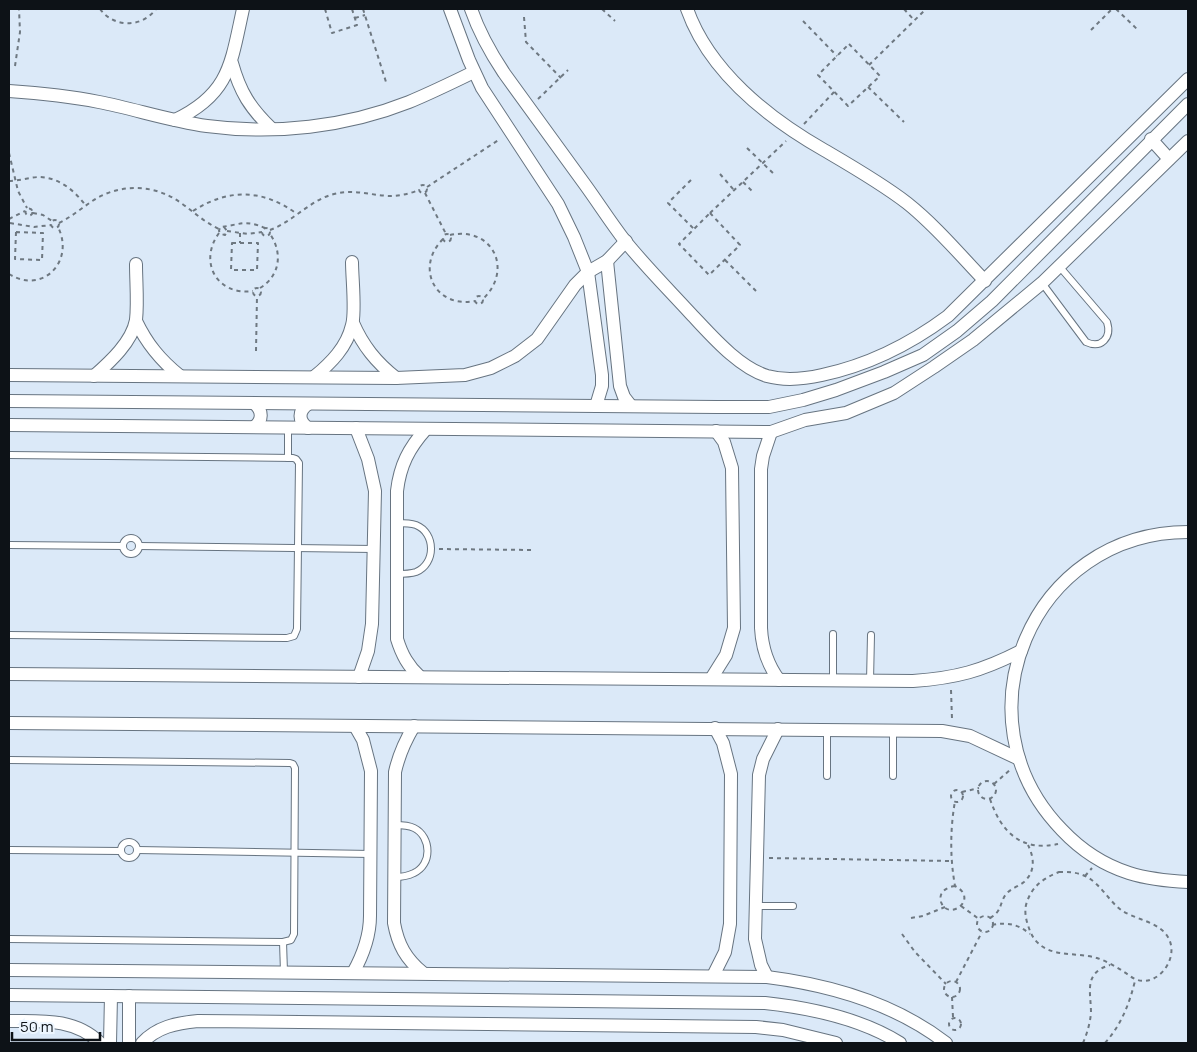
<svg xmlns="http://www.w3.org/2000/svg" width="1197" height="1052" viewBox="0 0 1197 1052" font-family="Manrope,sans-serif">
  <rect width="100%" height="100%" fill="#dbe9f8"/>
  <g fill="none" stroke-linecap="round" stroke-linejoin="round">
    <defs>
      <g id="lane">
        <path d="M1042 283 1086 342C1101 349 1112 338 1107 322L1059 266"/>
        <path d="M9 455 293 458 296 459 299 463 297 629 294 636 287 638 9 635"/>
        <path d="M288 458V428"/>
        <circle cx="131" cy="546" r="8"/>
        <path d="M9 545 123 546"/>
        <path d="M139 546 374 549"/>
        <path d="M396 574C403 574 410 574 416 572 436 564 436 533 416 525 410 523 403 523 397 523"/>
        <path d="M833 680V634"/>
        <path d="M870 681 871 635"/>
        <path d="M893 730V776"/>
        <path d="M9 760 290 763 293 764 295 768 294 934 291 940 283 942 9 939"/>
        <path d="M827 776V729"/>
        <circle cx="129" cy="850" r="8"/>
        <path d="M9 850 121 851"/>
        <path d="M137 850 371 854"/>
        <path d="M395 877C401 877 408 876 414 873 432 865 432 837 414 828 408 825 402 825 395 825"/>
        <path d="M756 906H793"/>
        <path d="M283 942 284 972"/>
      </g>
      <g id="street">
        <path d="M450 9 469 60 482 88 558 204 574 237 588 272 602 375V386L596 406"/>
        <path d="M471 9C479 32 490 52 504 73 531 110 558 148 586 186 599 204 611 223 625 241 646 267 669 290 691 314 711 335 738 367 767 376 785 381 804 379 822 375 869 365 909 345 948 316L1188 79"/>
        <path d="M687 9C709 71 768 118 824 150 853 167 881 183 907 203 936 226 960 255 985 281"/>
        <path d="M232 63C240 92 250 108 272 129"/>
        <path d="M9 91C39 93 69 96 99 102 135 109 170 121 207 126 274 135 346 127 409 102 431 93 453 82 474 72"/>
        <path d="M175 120C230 94 231 63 243 9"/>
        <path d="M1151 139 1169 159"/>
        <path d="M607 261 620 386 624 397 631 406"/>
        <path d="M136 321C147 344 160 360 180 376"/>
        <path d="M353 323C363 346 376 362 396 378"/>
        <path d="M9 375 396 378 465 375 491 368 515 356 537 339 575 285 588 272 607 261 626 241"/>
        <path d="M94 376C110 362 132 342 136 320 138 302 136 282 136 264"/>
        <path d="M314 377C331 363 347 347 352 325 356 312 352 278 352 262"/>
        <path d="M9 401 717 407H769L803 400 836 390 884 372 923 355 957 331 992 301 1188 104"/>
        <path d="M308 404C298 411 298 421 308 428"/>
        <path d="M9 425 771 432 805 420 846 413 894 393 934 367 973 340 1042 283 1188 141"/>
        <path d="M254 427C263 420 263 411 254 403"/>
        <path d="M356 428 368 459 375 491 372 624 368 651 359 677"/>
        <path d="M771 432 763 456 761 469V628C762 648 767 664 779 680"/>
        <path d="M1188 532C1032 532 953 718 1062 830 1080 849 1104 865 1129 873 1148 879 1168 881 1188 882"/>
        <path d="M9 674 913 681C956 678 982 671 1021 651"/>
        <path d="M420 677C408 666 402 655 397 639V491C400 465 409 448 426 429"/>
        <path d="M711 679 726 655 734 628 732 468 724 442 716 431"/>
        <path d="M9 723 942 731 970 736 1019 759"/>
        <path d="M414 726C405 741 399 754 395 772L394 923C398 945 406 959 423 973"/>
        <path d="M9 970 767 977C831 985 894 1003 946 1043"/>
        <path d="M353 973C363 955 370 937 370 916L371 771 363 740 355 726"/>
        <path d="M713 976 725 952 730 924 731 774 723 743 715 728"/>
        <path d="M767 977 761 965 755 939 759 775 763 759 778 729"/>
        <path d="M9 995 765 1003C811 1008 860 1018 900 1043"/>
        <path d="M129 996V1043"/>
        <path d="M9 1021C41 1021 75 1018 100 1043"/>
        <path d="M110 1043 111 996"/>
        <path d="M142 1043C157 1027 176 1023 198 1021L756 1027 783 1030 836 1043"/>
      </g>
    </defs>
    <use href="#lane" stroke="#677481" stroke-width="8"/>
    <use href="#street" stroke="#677481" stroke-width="14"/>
    <g stroke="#6e7881" stroke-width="2" stroke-dasharray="4 4" stroke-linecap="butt">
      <path d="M100 9C114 28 142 28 156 9"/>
      <path d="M325 9 332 33 357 25 352 9"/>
      <path d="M363 9 386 82"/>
      <path d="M602 9 615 21"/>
      <path d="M904 9 914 20"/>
      <path d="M1116 9 1139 31"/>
      <path d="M524 17 526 42 561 78"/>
      <path d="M355 18 365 15"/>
      <path d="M803 21 837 56"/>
      <path d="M1091 30 1112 9"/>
      <path d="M849 44 880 76 848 106 818 75Z"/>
      <path d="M869 65 926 9"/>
      <path d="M15 66 20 32 19 9"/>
      <path d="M868 87 904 122"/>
      <path d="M538 99 568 70"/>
      <path d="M9 114V104"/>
      <path d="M804 124 834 92"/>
      <path d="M747 148 774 174"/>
      <path d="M9 153 18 191 27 208"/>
      <path d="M720 174 734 190"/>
      <path d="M691 180 668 203 694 229"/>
      <path d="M9 181C19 181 30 177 40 177 60 178 75 191 86 206"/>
      <path d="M743 182 754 193"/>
      <circle cx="423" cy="189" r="4"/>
      <path d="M427 187 500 139"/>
      <path d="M425 193 446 234"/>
      <circle cx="29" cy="212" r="3.5"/>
      <path d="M193 211C229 188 263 189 297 214"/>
      <path d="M33 213 43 215 52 221"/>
      <path d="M710 213 740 245 709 275 679 244Z"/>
      <path d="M710 213 786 141"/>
      <path d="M9 219 25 211"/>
      <circle cx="55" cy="224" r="4"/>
      <path d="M10 223 34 227 51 225"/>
      <path d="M59 223C73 216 84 206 97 198 124 183 156 185 181 203 194 212 204 222 219 229"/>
      <path d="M224 227 227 231 225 235 221 234 219 231 220 227C240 225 244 219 265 228"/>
      <circle cx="266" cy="232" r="4"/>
      <path d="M270 230C294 221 310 200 334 194 353 189 370 195 389 196 399 196 409 194 419 190"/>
      <path d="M227 231 248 234 262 232"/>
      <path d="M16 232 43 233 42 260 15 259Z"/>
      <path d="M219 233C198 262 217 296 253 291"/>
      <path d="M240 233V243"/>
      <circle cx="447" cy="238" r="4"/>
      <path d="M450 235C492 226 514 269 483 299"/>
      <path d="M443 239C414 268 436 309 475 301"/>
      <path d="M232 243H258L257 270H231Z"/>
      <path d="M725 260 756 291"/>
      <path d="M9 274C43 295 75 261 58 227"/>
      <circle cx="257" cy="292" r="4"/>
      <path d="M260 288C280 276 283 253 270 234"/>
      <circle cx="479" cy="300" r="4"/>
      <path d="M256 351 257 296"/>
      <path d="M439 549 533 550"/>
      <path d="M951 690 952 719"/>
      <circle cx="987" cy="790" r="9"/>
      <path d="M994 784 1011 769"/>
      <circle cx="957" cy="796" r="6"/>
      <path d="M962 792 979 788"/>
      <path d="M990 799C1001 832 1021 852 1058 844"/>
      <path d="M769 858 951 861"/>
      <path d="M1059 872C1068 872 1077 872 1085 876 1100 883 1108 900 1121 910 1136 920 1161 922 1169 939 1180 962 1152 993 1130 976 1120 969 1109 962 1097 958 1073 951 1042 960 1030 931 1027 923 1024 914 1026 905 1031 887 1042 879 1059 872Z"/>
      <path d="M1085 876 1092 868"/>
      <path d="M955 886C947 887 938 892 941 902 948 922 980 899 955 886 950 858 950 830 955 801"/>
      <path d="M961 906 979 919"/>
      <circle cx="985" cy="924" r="8"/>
      <path d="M911 918 923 916 945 907"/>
      <path d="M990 918C1003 911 999 902 1007 893 1012 888 1019 886 1024 882 1036 871 1034 857 1028 845"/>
      <path d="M992 925C1007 922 1018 924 1030 934"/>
      <path d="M902 934 915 952 946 984"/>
      <circle cx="952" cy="989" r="8"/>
      <path d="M956 982 982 932"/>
      <path d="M952 997 953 1017"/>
      <circle cx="955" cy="1024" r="6"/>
      <path d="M1083 1043C1087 1034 1090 1023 1091 1013 1091 992 1083 973 1110 965"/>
      <path d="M1105 1043C1121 1025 1129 1005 1135 981"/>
    </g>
    <use href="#lane" stroke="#fff" stroke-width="6"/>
    <use href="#street" stroke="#fff" stroke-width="12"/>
  </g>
  <rect width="1197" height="1052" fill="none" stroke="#0d1217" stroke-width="20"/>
  <path d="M12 1032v8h88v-8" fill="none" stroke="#0d1217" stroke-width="2.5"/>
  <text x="20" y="1032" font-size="15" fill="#0d1217" stroke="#edf6ff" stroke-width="4" paint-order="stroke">50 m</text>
</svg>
